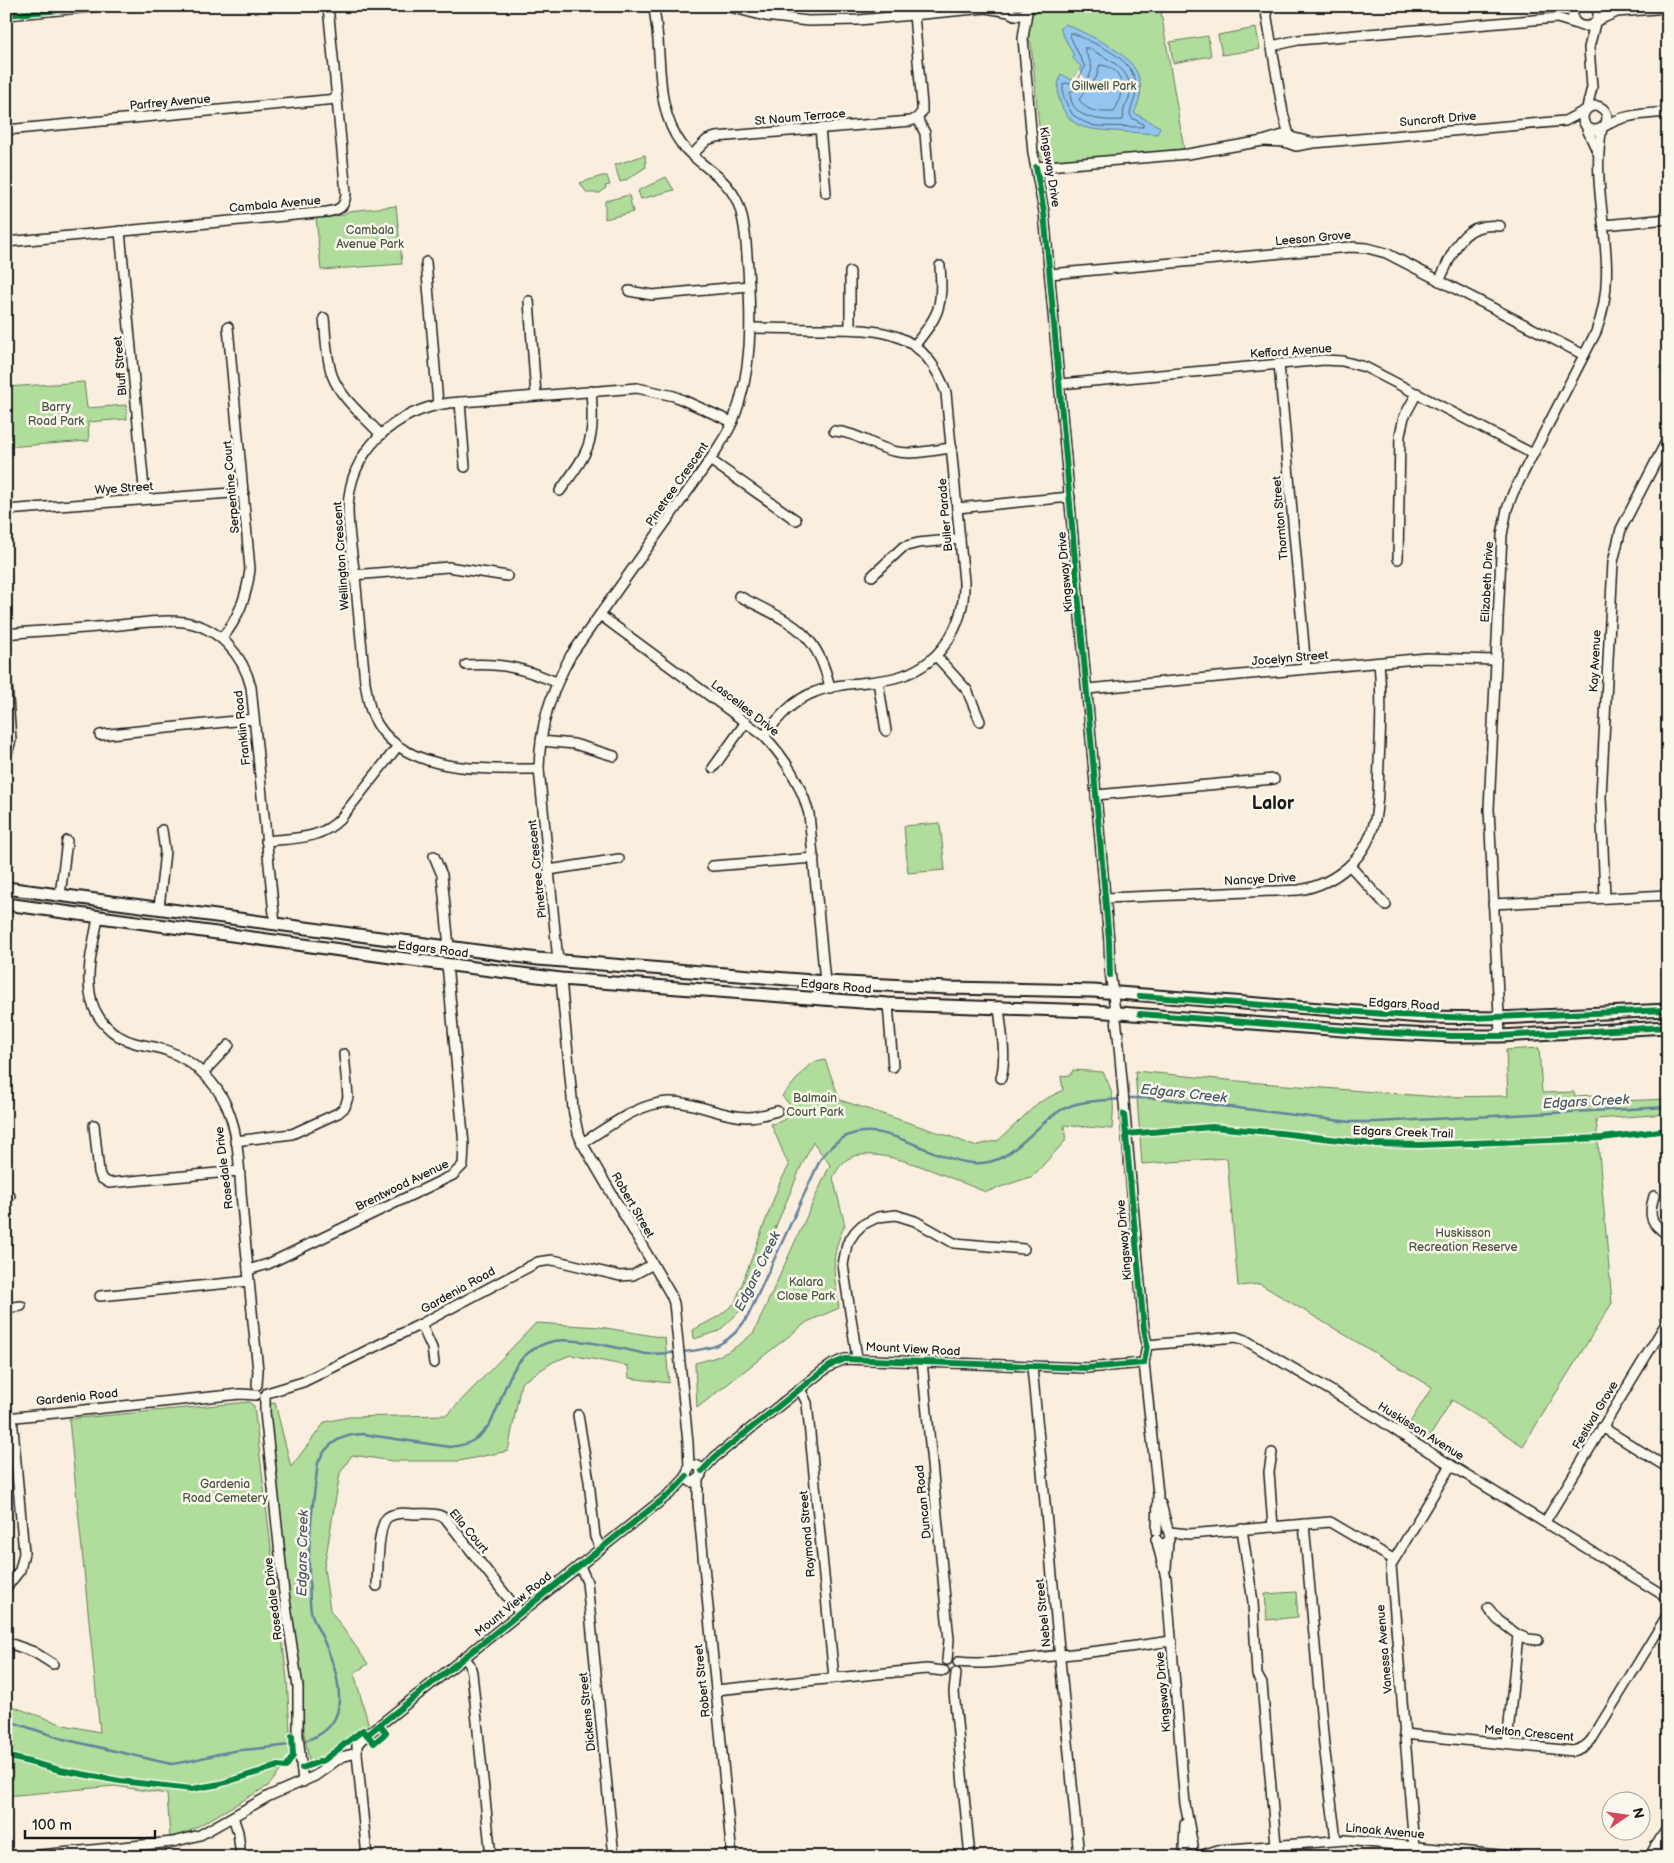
<svg xmlns="http://www.w3.org/2000/svg" width="1674" height="1863" viewBox="0 0 1674 1863" font-family="'Balsamiq Sans',sans-serif">
  <rect width="100%" height="100%" fill="#faeede"/>
  <filter id="ink" filterUnits="userSpaceOnUse"><feTurbulence type="fractalNoise" baseFrequency=".02" numOctaves="2"/><feDisplacementMap in="SourceGraphic" scale="10" xChannelSelector="R" yChannelSelector="G"/><feConvolveMatrix kernelMatrix="1 2 1 2 8 2 1 2 1" color-interpolation-filters="sRGB"/></filter>
  <g filter="url(#ink)">
    <g fill="#b0dd9c" stroke="#667c5c">
      <path d="M1039 6H1160L1184 149 1051 161 1043 159 1039 154 1041 147 1031 43C1022 31 1030 15 1039 6Z"/>
      <path d="M1256 28 1260 49 1222 55 1218 35Z"/>
      <path d="M1208 36 1211 56 1173 63 1170 42Z"/>
      <path d="M645 155 646 167 626 180 620 182 615 165Z"/>
      <path d="M602 176H607L610 185 605 186 606 188 600 193H587L580 183Z"/>
      <path d="M666 177 674 190 641 199 638 191Z"/>
      <path d="M629 195 633 212 605 219V201Z"/>
      <path d="M396 206 402 264 321 270 316 217 343 215 349 211Z"/>
      <path d="M84 382 87 408 126 405 127 419 88 422 89 441 6 447V387Z"/>
      <path d="M940 823 945 870 908 873 904 826Z"/>
      <path d="M1539 1048 1542 1093 1574 1092 1575 1096 1594 1095 1595 1102 1668 1099V1114L1596 1119 1612 1303 1523 1446 1452 1400 1429 1438 1409 1424 1432 1387 1260 1284 1238 1286 1227 1158 1142 1164 1135 1071 1248 1082 1438 1097 1508 1096 1506 1050Z"/>
      <path d="M825 1060 840 1100 952 1137 974 1146 999 1140 1038 1103 1063 1090 1061 1076 1071 1075 1073 1070 1103 1072C1115 1095 1114 1103 1112 1129L1064 1125 1066 1140 1033 1176 986 1192C950 1179 891 1148 854 1156 844 1159 837 1169 833 1178L845 1225C829 1257 834 1274 839 1308L807 1322 697 1408 695 1363C721 1357 735 1350 754 1332L830 1165 813 1142 800 1169 741 1310 719 1331 694 1339 693 1330 719 1316 735 1303 780 1182 789 1166 771 1124C781 1122 786 1120 791 1111L789 1104 782 1096 811 1063Z"/>
      <path d="M536 1323 600 1327 665 1338 669 1383 629 1378 628 1366 571 1355 553 1362 521 1383 508 1451 459 1461H393L352 1455 340 1473 324 1568 330 1610 368 1664 354 1673 369 1726 310 1766 304 1732 303 1699 292 1622 267 1404 275 1403 291 1467 325 1422 349 1417 447 1415Z"/>
      <path d="M249 1402 254 1406 287 1679 291 1748C287 1763 278 1775 268 1786L186 1833 170 1837 167 1794 115 1786 6 1796V1704L64 1725 100 1732 69 1419Z"/>
      <path d="M1296 1592 1298 1617 1267 1620 1265 1594Z"/>
    </g>
    <path fill="#93c5f0" stroke="#63819b" d="M1066 24C1103 43 1160 61 1134 113L1160 127 1157 134C1142 133 1128 132 1113 131 1090 129 1072 130 1061 105 1057 95 1057 84 1061 74L1072 80 1081 67 1073 58 1074 56 1060 29Z"/>
    <path fill="#faeede" d="M1079 70 1087 81 1090 79 1093 83 1094 92 1072 80Z"/>
    <g fill="none" stroke-linecap="round" stroke-linejoin="round">
      <g stroke="#4c6071" stroke-width="1">
        <path d="M1070 33H1073C1096 45 1135 57 1136 87 1137 97 1131 105 1130 114L1132 118 1143 124V127L1095 126 1084 122 1073 115 1067 105 1063 95V84L1065 83 1071 84 1076 83 1085 67 1070 36Z"/>
        <path d="M1085 48H1088C1108 59 1136 70 1129 98 1128 102 1125 105 1124 109 1123 113 1124 116 1123 120 1102 121 1070 120 1070 92 1079 89 1095 76 1091 64 1089 57 1085 55 1085 48Z"/>
        <path d="M1100 65C1127 67 1124 95 1114 112 1100 112 1087 113 1079 99L1096 78Z"/>
      </g>
      <g stroke="#63819b" stroke-width="2.5">
        <path d="M1126 1098H1158L1350 1122H1376L1668 1107"/>
        <path d="M6 1720 63 1739 171 1764C192 1762 213 1754 234 1751 271 1746 341 1750 339 1697 339 1677 331 1657 323 1639 319 1630 313 1621 311 1611 309 1600 310 1588 309 1577 308 1538 313 1502 318 1463 326 1443 341 1435 362 1434L450 1447C458 1446 465 1445 472 1441 511 1420 493 1355 554 1341 575 1337 623 1349 646 1354 658 1354 670 1353 682 1352 714 1349 730 1345 748 1316L820 1160C863 1097 919 1158 972 1163 1012 1167 1031 1127 1061 1110 1079 1100 1101 1101 1121 1099"/>
      </g>
      <defs>
        <g id="minor">
          <path d="M726 6 765 16 808 21 859 20 986 8 1009 12"/>
          <path d="M1006 6C1010 15 1016 17 1024 14L1030 6"/>
          <path d="M1265 6 1283 113 1289 135 1286 140"/>
          <path d="M1576 6C1560 33 1611 33 1595 6"/>
          <path d="M1027 12 1023 38 1033 153 1044 212 1109 941 1110 971 1118 1035 1144 1329 1147 1345 1144 1363 1158 1494 1157 1531"/>
          <path d="M6 15 101 6"/>
          <path d="M914 15 922 105V112L917 118 925 133 929 183"/>
          <path d="M1596 21 1617 12 1668 8"/>
          <path d="M1272 46 1298 40 1557 18 1577 24"/>
          <circle cx="1595" cy="118" r="12"/>
          <path d="M1587 108 1592 87 1589 48 1595 23"/>
          <path d="M1605 126C1624 114 1645 114 1668 112"/>
          <path d="M820 128 826 193"/>
          <path d="M1587 129 1598 153"/>
          <path d="M6 130 337 99"/>
          <path d="M1263 141 1285 142 1296 146 1313 143 1565 121 1584 111"/>
          <path d="M692 155 707 140 716 137 911 121 917 118"/>
          <path d="M1036 167 1188 154 1263 141 1283 135 1310 142"/>
          <path d="M1604 225 1668 219"/>
          <path d="M120 231 145 499"/>
          <path d="M6 242 327 212C340 210 345 207 346 193L328 6"/>
          <path d="M426 262 438 404"/>
          <path d="M850 272V329"/>
          <path d="M1050 274 1350 247 1367 248 1386 253 1584 355"/>
          <path d="M1439 281C1454 252 1460 221 1500 226"/>
          <path d="M629 291 652 295 749 286"/>
          <path d="M529 301 536 395"/>
          <path d="M324 318C326 337 326 357 332 375 341 399 364 416 381 435"/>
          <path d="M751 328C776 328 800 329 825 329 882 329 925 330 946 393L964 582C965 626 940 667 894 678 868 684 840 682 815 692 793 700 778 718 764 736"/>
          <path d="M914 346C940 314 943 306 940 266"/>
          <path d="M1279 364 1306 669"/>
          <path d="M1060 384 1324 360 1342 361 1365 367 1533 454"/>
          <path d="M460 402 465 467"/>
          <path d="M834 431C856 432 872 446 893 451 911 456 933 450 952 448"/>
          <path d="M710 460 796 520"/>
          <path d="M560 491C590 449 595 444 591 391"/>
          <path d="M957 508 1070 497"/>
          <path d="M6 510 244 492"/>
          <path d="M1398 559 1400 435 1404 417 1417 393"/>
          <path d="M354 575 448 567 507 576"/>
          <path d="M872 576 903 547 918 543 960 539"/>
          <path d="M739 596C788 622 817 628 830 688"/>
          <path d="M600 615 764 736C786 759 801 783 809 814L825 982"/>
          <path d="M6 634C40 631 74 629 109 626 133 624 160 619 184 622 219 627 243 655 251 687L275 924"/>
          <path d="M222 638C239 618 247 596 250 569L228 327"/>
          <path d="M936 656 967 690 980 721"/>
          <path d="M466 665C503 663 522 668 556 682"/>
          <path d="M6 671 11 740 6 757"/>
          <path d="M878 681 886 731"/>
          <path d="M1087 689 1427 658 1495 660"/>
          <path d="M100 735 254 719"/>
          <path d="M541 741 574 744 614 756"/>
          <path d="M713 768 746 722"/>
          <path d="M539 769C485 769 400 775 373 716 368 705 367 693 365 682 362 647 358 611 355 576 352 554 348 531 348 508 350 450 394 411 449 403L637 388 674 396 732 422"/>
          <path d="M1096 795 1274 779"/>
          <path d="M266 841C293 838 321 840 341 818L398 746"/>
          <path d="M434 856 442 875 449 947"/>
          <path d="M712 866 814 858"/>
          <path d="M1350 866 1386 905"/>
          <path d="M549 870 619 859"/>
          <path d="M60 895 67 841"/>
          <path d="M1105 898 1299 890C1336 884 1368 857 1375 819 1379 801 1378 781 1379 762 1381 728 1382 696 1379 663"/>
          <path d="M1605 898 1601 797 1613 562 1621 529 1668 438"/>
          <path d="M1493 904 1668 895"/>
          <path d="M159 908 165 851 162 830"/>
          <path d="M98 918C94 941 86 969 90 993 93 1017 112 1037 135 1043 146 1046 158 1047 168 1051 194 1061 216 1082 227 1107 240 1137 239 1173 242 1204 247 1259 252 1315 258 1370L257 1385"/>
          <path d="M558 961 539 769C540 724 550 694 571 655L710 460C718 447 727 435 733 421 753 371 751 321 748 268 746 247 746 222 737 201 725 175 699 166 682 145 659 115 661 76 658 40 657 29 655 17 654 6"/>
          <path d="M561 979 573 1109 578 1133 582 1143 671 1295 674 1303 688 1443 689 1468"/>
          <path d="M888 1004 893 1067"/>
          <path d="M999 1007C1001 1030 1007 1056 1001 1078"/>
          <path d="M1500 1036 1489 809 1502 535 1507 509 1513 493 1596 332C1623 262 1588 197 1602 128"/>
          <path d="M203 1073 229 1045"/>
          <path d="M94 1125 99 1172 101 1178 109 1183 239 1171"/>
          <path d="M235 1141 292 1134 338 1113 345 1107 348 1097 344 1054"/>
          <path d="M582 1143C609 1127 636 1104 668 1102 696 1101 720 1117 747 1117 757 1117 767 1114 777 1111"/>
          <path d="M6 1196H10"/>
          <path d="M1654 1196C1648 1216 1650 1223 1668 1235"/>
          <path d="M248 1270 268 1264 453 1175 463 1165 464 1145 447 964"/>
          <path d="M100 1296 249 1281"/>
          <path d="M6 1308 21 1306"/>
          <path d="M421 1324 432 1348 434 1363"/>
          <path d="M1147 1345 1236 1337 1245 1340 1374 1416 1413 1442 1668 1598"/>
          <path d="M857 1358 843 1265 847 1244 855 1232 862 1225 878 1217 896 1215 915 1221 954 1243 1024 1249"/>
          <path d="M922 1361 949 1640 947 1660"/>
          <path d="M1032 1367 1079 1857"/>
          <path d="M800 1389 807 1403 834 1678"/>
          <path d="M267 1393 303 1382 421 1324 538 1262 553 1260 562 1262 620 1276 633 1275 653 1264"/>
          <path d="M265 1396V1412L284 1593 298 1687V1735L303 1782"/>
          <path d="M578 1415 589 1481 595 1537 601 1549"/>
          <path d="M6 1418 240 1394 256 1395"/>
          <path d="M1602 1427 1668 1468"/>
          <path d="M1272 1453 1269 1472 1273 1527"/>
          <path d="M696 1465 700 1467 701 1475 695 1482H691L687 1478C686 1472 689 1465 696 1465Z"/>
          <path d="M702 1471 715 1457 820 1373 833 1364 845 1359 1086 1368 1144 1363"/>
          <path d="M698 1479V1503L732 1857"/>
          <path d="M1545 1522 1668 1320"/>
          <path d="M1304 1524 1324 1745 1336 1840"/>
          <path d="M1242 1529 1253 1602 1257 1675 1262 1684 1276 1845"/>
          <path d="M1169 1532 1189 1534 1330 1522 1393 1559"/>
          <path d="M1156 1539C1160 1546 1168 1545 1170 1537L1161 1504"/>
          <path d="M1157 1542 1166 1578 1185 1804 1193 1846"/>
          <path d="M580 1566 587 1582 614 1857"/>
          <path d="M1166 1568 1168 1541"/>
          <path d="M377 1586C378 1572 377 1525 388 1517 396 1512 406 1513 415 1514 426 1514 437 1512 446 1519L520 1613"/>
          <path d="M6 1588 20 1570 24 1553 12 1417"/>
          <path d="M1488 1608 1498 1620 1518 1635 1507 1744"/>
          <path d="M1518 1635 1528 1639 1538 1640"/>
          <path d="M6 1642 34 1652 53 1664"/>
          <path d="M465 1658 470 1665 472 1673 491 1857"/>
          <path d="M958 1662C983 1665 1008 1661 1032 1658 1079 1654 1124 1648 1171 1641"/>
          <path d="M956 1673 954 1692 970 1857"/>
          <path d="M716 1690 926 1669 944 1671"/>
          <path d="M1404 1734 1573 1751C1582 1749 1587 1746 1592 1739L1668 1614"/>
          <path d="M357 1753 367 1857"/>
          <path d="M233 1817 238 1832 241 1857"/>
          <path d="M1414 1847 1391 1565 1451 1465"/>
          <path d="M1655 1847 1668 1854"/>
          <path d="M1184 1848 1185 1824"/>
          <path d="M20 1857 173 1842 200 1835 269 1796 315 1776 341 1757 357 1753V1745L361 1740 673 1491 687 1476"/>
          <path d="M1196 1857 1218 1850 1346 1840 1520 1857"/>
          <path d="M1649 1857 1668 1827"/>
        </g>
        <g id="major">
          <path d="M6 888 538 959 825 982 948 988 1093 991 1422 1017 1499 1018 1668 1010"/>
          <path d="M6 904 420 961 561 979 888 1004 1093 1011 1369 1032 1452 1036H1500L1668 1027"/>
        </g>
      </defs>
      <use href="#minor" stroke="#1c1c1c" stroke-width="12"/>
      <use href="#major" stroke="#1c1c1c" stroke-width="15"/>
      <use href="#minor" stroke="#fbf7ec" stroke-width="9"/>
      <use href="#major" stroke="#fbf7ec" stroke-width="11"/>
      <defs>
        <g id="cycleway">
          <path d="M6 15 101 6"/>
          <path d="M1036 167 1044 212 1109 941 1110 975"/>
          <path d="M1140 996 1399 1015 1472 1018 1668 1010"/>
          <path d="M1140 1014 1369 1032 1452 1036H1500L1668 1027"/>
          <path d="M1126 1134 1212 1127 1280 1133 1374 1144 1420 1145 1602 1138 1668 1130"/>
          <path d="M702 1471 715 1457 820 1373 833 1364 845 1359 1086 1368 1144 1363 1147 1345 1144 1329 1124 1114"/>
          <path d="M367 1735 673 1491 687 1476"/>
          <path d="M6 1756 60 1770 120 1781 192 1789 220 1784 278 1766 286 1767 293 1756 292 1736"/>
          <path d="M302 1768 324 1760 363 1730 374 1743 386 1733 380 1725"/>
        </g>
      </defs>
      <use href="#cycleway" stroke="#fbf7ec" stroke-width="9"/>
      <use href="#cycleway" stroke="#00873e" stroke-width="6"/>
    </g>
  </g>
  <g text-anchor="middle" stroke-width="5" stroke-linejoin="round" paint-order="stroke">
    <g font-size="12" fill="#485642" stroke="#fbf7ec">
      <text x="1104" y="90">Gillwell Park</text>
      <text x="370" y="234">Cambala<tspan x="370" dy="14">Avenue Park</tspan></text>
      <text x="56" y="411">Barry<tspan x="56" dy="14">Road Park</tspan></text>
      <text x="815" y="1102">Balmain<tspan x="815" dy="14">Court Park</tspan></text>
      <text x="1463" y="1237">Huskisson<tspan x="1463" dy="14">Recreation Reserve</tspan></text>
      <text x="806" y="1286">Kalara<tspan x="806" dy="14">Close Park</tspan></text>
      <text x="225" y="1488">Gardenia<tspan x="225" dy="14">Road Cemetery</tspan></text>
    </g>
    <g font-size="12" fill="#1c1c1c" stroke="#fbf7ec">
      <text transform="translate(170 102) rotate(-5)" y="4">Parfrey Avenue</text>
      <text transform="translate(800 117) rotate(-5)" y="4">St Naum Terrace</text>
      <text transform="translate(1438 119) rotate(-5)" y="4">Suncroft Drive</text>
      <text transform="translate(1050 167) rotate(81)" y="4">Kingsway Drive</text>
      <text transform="translate(275 204) rotate(-5)" y="4">Cambala Avenue</text>
      <text transform="translate(1313 238) rotate(-5)" y="4">Leeson Grove</text>
      <text transform="translate(1291 351) rotate(-4)" y="4">Kefford Avenue</text>
      <text transform="translate(120 366) rotate(-95)" y="4">Bluff Street</text>
      <text transform="translate(677 484) rotate(-55)" y="4">Pinetree Crescent</text>
      <text transform="translate(231 487) rotate(-95)" y="4">Serpentine Court</text>
      <text transform="translate(124 488) rotate(-4)" y="4">Wye Street</text>
      <text transform="translate(945 515) rotate(-95)" y="4">Buller Parade</text>
      <text transform="translate(1280 518) rotate(-95)" y="4">Thornton Street</text>
      <text transform="translate(341 556) rotate(-94)" y="4">Wellington Crescent</text>
      <text transform="translate(1065 572) rotate(-95)" y="4">Kingsway Drive</text>
      <text transform="translate(1487 582) rotate(-87)" y="4">Elizabeth Drive</text>
      <text transform="translate(1290 658) rotate(-5)" y="4">Jocelyn Street</text>
      <text transform="translate(1595 661) rotate(-87)" y="4">Kay Avenue</text>
      <text transform="translate(745 708) rotate(38)" y="4">Lascelles Drive</text>
      <text transform="translate(242 728) rotate(-96)" y="4">Franklin Road</text>
      <text transform="translate(537 869) rotate(-96)" y="4">Pinetree Crescent</text>
      <text transform="translate(1260 879) rotate(-3)" y="4">Nancye Drive</text>
      <text transform="translate(433 949) rotate(7)" y="4">Edgars Road</text>
      <text transform="translate(836 986) rotate(5)" y="4">Edgars Road</text>
      <text transform="translate(1404 1004) rotate(3)" y="4">Edgars Road</text>
      <text transform="translate(1403 1132) rotate(2)" y="4">Edgars Creek Trail</text>
      <text transform="translate(224 1168) rotate(-97)" y="4">Rosedale Drive</text>
      <text transform="translate(402 1185) rotate(-26)" y="4">Brentwood Avenue</text>
      <text transform="translate(633 1205) rotate(60)" y="4">Robert Street</text>
      <text transform="translate(1124 1240) rotate(-95)" y="4">Kingsway Drive</text>
      <text transform="translate(458 1290) rotate(-29)" y="4">Gardenia Road</text>
      <text transform="translate(913 1349) rotate(3)" y="4">Mount View Road</text>
      <text transform="translate(77 1397) rotate(-6)" y="4">Gardenia Road</text>
      <text transform="translate(1595 1415) rotate(-59)" y="4">Festival Grove</text>
      <text transform="translate(1421 1431) rotate(32)" y="4">Huskisson Avenue</text>
      <text transform="translate(923 1502) rotate(-96)" y="4">Duncan Road</text>
      <text transform="translate(469 1531) rotate(50)" y="4">Ella Court</text>
      <text transform="translate(807 1534) rotate(-95)" y="4">Raymond Street</text>
      <text transform="translate(273 1599) rotate(-97)" y="4">Rosedale Drive</text>
      <text transform="translate(513 1604) rotate(-39)" y="4">Mount View Road</text>
      <text transform="translate(1043 1613) rotate(-96)" y="4">Nebel Street</text>
      <text transform="translate(1384 1649) rotate(-95)" y="4">Vanessa Avenue</text>
      <text transform="translate(702 1681) rotate(-96)" y="4">Robert Street</text>
      <text transform="translate(1163 1692) rotate(-95)" y="4">Kingsway Drive</text>
      <text transform="translate(587 1712) rotate(-96)" y="4">Dickens Street</text>
      <text transform="translate(1529 1733) rotate(5)" y="4">Melton Crescent</text>
      <text transform="translate(1385 1831) rotate(5)" y="4">Linoak Avenue</text>
    </g>
    <g font-size="14" font-style="italic" fill="#465766" stroke="#fbf7ec">
      <text transform="translate(1184 1093) rotate(6)" y="5">Edgars Creek</text>
      <text transform="translate(1586 1101) rotate(-3)" y="5">Edgars Creek</text>
      <text transform="translate(757 1271) rotate(-64)" y="5">Edgars Creek</text>
      <text transform="translate(302 1553) rotate(-89)" y="5">Edgars Creek</text>
    </g>
    <g font-size="18" font-weight="bold" fill="#1c1c1c" stroke="#fbf7ec">
      <text x="1273" y="809">Lalor</text>
    </g>
  </g>
  <rect width="1674" height="1863" fill="none" stroke="#fbf7ec" stroke-width="25"/>
  <rect x="12" y="12" width="1649" height="1838" fill="none" stroke="#1c1c1c" stroke-width="2" filter="url(#ink)"/>
  <g transform="translate(1626 1816) rotate(77)"><circle r="24" fill="#fbf7ec" stroke="#a29f99"/>
  <path d="M0-4L9 19L0 12L-9 19Z" fill="#d1495b"/>
  <text y="-8" font-size="14" font-weight="bold" text-anchor="middle" fill="#1c1c1c">N</text>
  </g>
  <path d="M25 1830v8h130v-8" fill="none" stroke="#1c1c1c" stroke-width="2.5"/>
  <text x="32" y="1830" font-size="15" fill="#1c1c1c" stroke="#fbf7ec" stroke-width="4" paint-order="stroke">100 m</text>
</svg>
